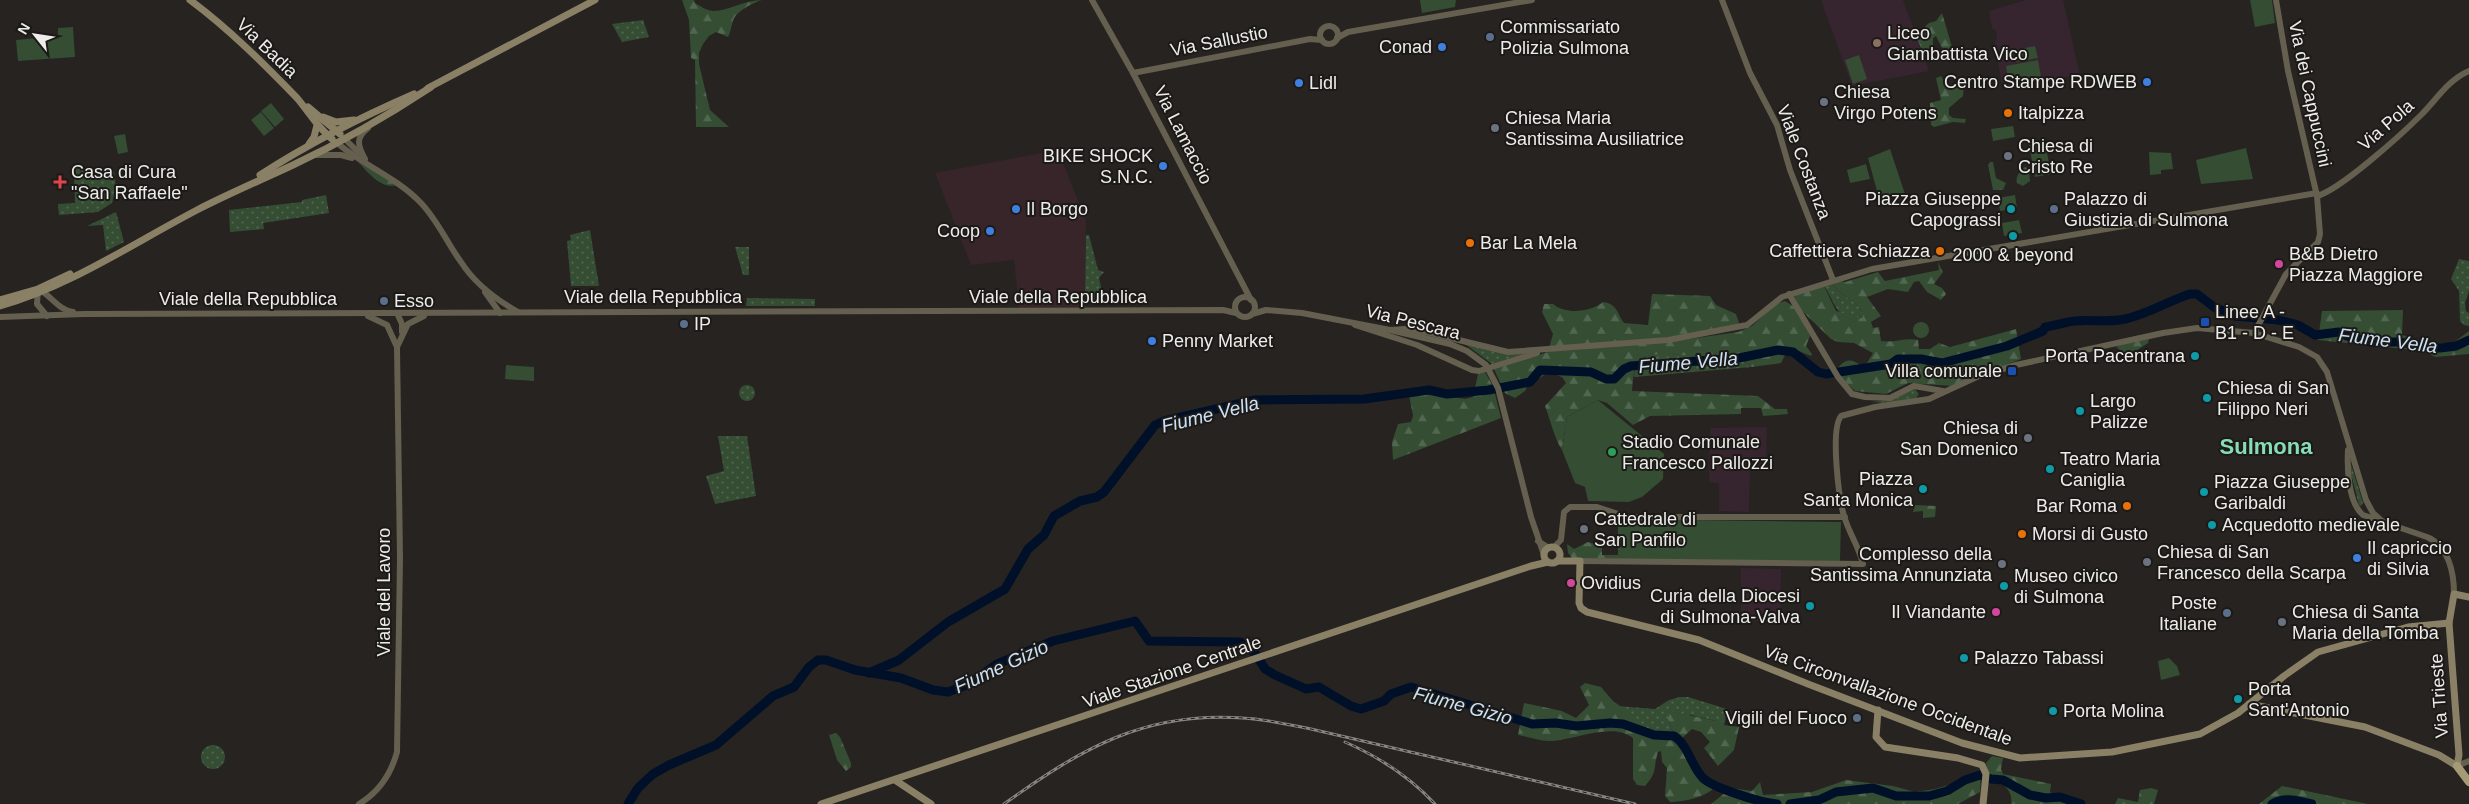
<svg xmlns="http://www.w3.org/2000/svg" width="2469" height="804" viewBox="0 0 2469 804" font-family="Helvetica,sans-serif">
  <defs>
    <pattern id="grass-dots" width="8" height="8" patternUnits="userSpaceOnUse" patternTransform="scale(1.25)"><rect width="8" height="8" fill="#344d33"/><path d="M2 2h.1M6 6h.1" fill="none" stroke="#526751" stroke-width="1.8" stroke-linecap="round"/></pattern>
    <pattern id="forest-firs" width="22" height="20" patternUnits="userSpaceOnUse" patternTransform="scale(1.25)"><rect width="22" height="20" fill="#344d33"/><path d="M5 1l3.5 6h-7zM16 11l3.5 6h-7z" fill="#526751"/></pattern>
  </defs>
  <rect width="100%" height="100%" fill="#262320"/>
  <path fill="#382529" d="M1058 150 1086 221 1085 307 1019 308 1014 260 971 265 935 173Z"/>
  <g fill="#36252f">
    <path d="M1821 0H1903L1929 71 1852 86Z"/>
    <path d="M2026 0H2063L2080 75 2002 86 1995 42 1997 37 1996 31 1992 28 1989 11Z"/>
    <path d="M1767 427 1766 466H1750L1749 512 1719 511V483L1709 482 1710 428Z"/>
    <path d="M1741 568 1781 569 1780 621H1741Z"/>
  </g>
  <g fill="url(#grass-dots)">
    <path d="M643 20 649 37 622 42 612 24Z"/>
    <path d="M71 167H89L90 177H101V171H114L116 187 112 203 98 212 59 215 58 204 75 203 74 174H70Z"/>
    <path d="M326 195 329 213 263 223 264 229 230 232 229 210 302 202V200Z"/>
    <path d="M116 212 124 242 106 251 103 225 87 226Z"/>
    <path d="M590 230 599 286H571L567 241 571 240 570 235Z"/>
    <path d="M1086 235H1089L1098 270 1104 272 1099 278 1101 287 1099 302 1085 297Z"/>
    <path d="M735 247H749V275H743Z"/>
    <path d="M2459 259 2469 261V291L2465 303 2466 311 2469 313V326L2464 325 2460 321 2459 291 2451 279Z"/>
    <path d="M1833 283C1839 298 1861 299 1863 317 1836 323 1835 301 1824 286Z"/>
    <path d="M747 298 815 299V306H746Z"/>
    <path d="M1465 344 1532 352 1492 364Z"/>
    <path d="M1659 353 1708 357 1736 355 1752 367 1634 377C1635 360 1644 356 1659 353Z"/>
    <circle cx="747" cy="393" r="8"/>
    <path d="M1915 389 1919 394 1916 398 1889 403 1871 402 1892 400Z"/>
    <path d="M718 436H747L756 496 715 504 706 476 724 471Z"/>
    <path d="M2351 464 2363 503 2361 506 2359 505 2349 466Z"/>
    <path d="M1680 697H1688L1727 709 1725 721H1716L1691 715 1668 719 1673 733 1661 738 1642 734 1618 706 1655 709 1669 700Z"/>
    <circle cx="213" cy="757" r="12"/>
  </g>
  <g fill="url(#forest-firs)">
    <path d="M682 0H694L695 3C700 6 707 11 714 11 728 11 744 0 762 0 753 3 736 11 733 21 731 27 731 31 728 37L716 32 709 36 703 44 699 53V64L710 110 729 127H696L695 60 691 58 689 20Z"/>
    <path d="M1942 13 1955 57 1952 59 1946 56 1936 36 1933 38V47L1922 51 1916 35 1929 23 1936 21Z"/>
    <path d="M1941 76 1946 85H1964L1963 96 1949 108V115L1953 118 1966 119 1965 123 1953 122 1934 127 1931 125 1930 103 1941 100 1936 78Z"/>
    <path d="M358 162 397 185C381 190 368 172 358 162Z"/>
    <path d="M1990 162H1993L1996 178 2006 183 2003 190H1993L1988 165Z"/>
    <path d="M2025 167 2029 169 2030 181 2023 186 2017 183C2015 177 2020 170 2025 167Z"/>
    <path d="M1938 262 1943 272 1934 284 1942 288 1946 294 1941 300 1927 292 1919 281 1914 282 1908 292 1888 289 1867 297 1881 316 1871 322 1873 328 1879 327 1881 341C1894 343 1905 337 1918 340L1919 349H1930L1939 343 1950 347 2016 329 2021 359 1953 386 1908 383 1886 394 1855 391 1841 378 1838 368C1844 359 1852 358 1860 365L1867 363 1873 353 1854 343 1838 342 1831 339 1801 310 1793 294 1824 286 1836 311 1860 318 1863 317C1861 299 1839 298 1833 283L1841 281 1845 282 1878 272 1885 281 1939 270Z"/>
    <path d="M1652 294 1710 296 1716 305 1736 314 1739 323 1735 326 1663 338 1549 348 1553 334 1542 312 1544 304H1553C1566 315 1591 312 1603 302 1618 304 1617 314 1624 323L1648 325Z"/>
    <path d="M1785 301 1796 308 1810 336 1806 346 1812 354 1811 356 1799 351 1785 355 1781 363 1752 367 1736 355C1725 356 1715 357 1704 357 1687 357 1647 347 1637 364 1633 371 1633 382 1632 391L1758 396 1775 409H1787L1788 414 1763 416 1761 408H1741V414L1650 416 1633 425 1607 403 1598 400 1567 417 1562 450C1555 440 1550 419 1545 406L1566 383 1562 377 1548 372 1540 378 1531 379 1525 391 1515 398 1505 393 1494 369 1551 351 1682 340 1738 332 1752 326 1776 304Z"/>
    <path d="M2403 310 2402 335 2433 344 2453 343 2469 331V354L2435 357 2424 351 2318 340 2322 311Z"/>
    <path d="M2149 339 2148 343 2131 354 2123 352 2116 347 2122 344Z"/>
    <path d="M1485 372 1493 386 1501 418 1393 460 1392 442 1398 424 1411 422 1413 416 1409 395 1428 393 1465 399 1473 397 1478 374Z"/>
    <path d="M1915 505 1936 506 1935 517 1923 518V511L1913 512Z"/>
    <path d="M1588 542 1602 546V555H1618V559L1572 558 1568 553 1567 544 1574 549Z"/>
    <path d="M1585 683 1601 687 1613 701 1633 715 1643 734 1661 737 1673 733 1668 719 1670 711 1716 721H1725L1724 725 1739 727 1734 750 1718 766 1704 748 1710 742 1701 732 1692 729 1679 741 1702 779 1714 788C1705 797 1684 802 1670 802L1665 796 1667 768 1662 762 1661 751 1658 752C1653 767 1658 772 1645 786L1637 785 1633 779V738C1612 721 1573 741 1549 741 1539 741 1528 737 1518 735L1524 703 1562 711 1576 718 1589 705 1580 687Z"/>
    <path d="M836 733 840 737 851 763V767L846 771 837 760 829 735Z"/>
    <path d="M1992 756 2003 758 2001 769 2003 774 2051 784 2050 792 2054 795 2074 798 2084 804H2011C2014 788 1999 783 1988 773L1986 763Z"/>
    <path d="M1981 772 1980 792 1958 804H1711L1731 788 1752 791 1760 782 1763 795 1812 792 1846 780 1893 786 1915 792 1935 789 1955 783Z"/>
    <path d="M2282 786 2368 804H2259Z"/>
    <path d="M2151 788 2158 790 2154 804H2115L2118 798 2138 802 2140 790Z"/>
  </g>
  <g fill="#344d33">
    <path d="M1420 0H1456L1455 7 1422 13Z"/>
    <path d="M2250 0H2272L2275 23 2255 27Z"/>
    <path d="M73 27 75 57 18 61 16 40 58 36V28Z"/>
    <path d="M2035 46 2038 58 2016 62 2014 50Z"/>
    <path d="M1859 55 1867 79 1853 84 1845 60Z"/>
    <path d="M2038 60 2041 77 2009 83 2006 66Z"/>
    <path d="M271 103 284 119 275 127 261 111Z"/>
    <path d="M261 112 274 128 264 136 251 120Z"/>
    <path d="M2013 126 2015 137 1993 141 1991 129Z"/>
    <path d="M125 134 128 152 118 154 114 136Z"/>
    <path d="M2045 142 2051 174 2035 177 2029 145Z"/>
    <path d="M2246 148 2253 179 2201 184 2196 160Z"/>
    <path d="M1890 149 1905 194 1880 202 1868 158Z"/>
    <path d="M2149 152 2171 153 2173 169 2161 170V174L2150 175Z"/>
    <path d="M1866 164 1870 179 1850 183 1847 170Z"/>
    <path d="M2015 195 2017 208 2000 211 1998 198Z"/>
    <path d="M2019 220 2022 233 2004 236 2002 223Z"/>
    <circle cx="1921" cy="330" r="8"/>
    <path d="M506 365 534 367V381L505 379Z"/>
    <path d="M1598 400 1664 454 1663 479 1642 497 1629 502 1588 501 1585 487 1575 483 1562 450 1567 417Z"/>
    <path d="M1618 519 1841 522 1840 561 1618 559Z"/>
    <path d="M2169 658 2177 666 2180 675 2161 680 2158 661Z"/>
  </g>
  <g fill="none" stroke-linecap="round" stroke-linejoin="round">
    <g stroke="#001029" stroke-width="9">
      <path d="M869 673 899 660 948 622 1005 589 1028 549 1044 535 1054 516 1080 501 1097 497 1104 492 1155 425 1164 421 1255 400 1364 399 1429 390 1447 394 1489 390 1530 382 1540 370 1591 372 1606 379H1614L1624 369 1631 366 1739 358 1778 350 1793 352 1818 372 1826 374 1891 364 1898 359H1921L1942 363 2007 346 2043 331 2045 327C2055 326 2064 322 2075 321 2091 319 2108 323 2125 319 2148 314 2168 301 2190 294H2197L2214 307 2235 316 2278 320 2298 325 2315 335 2339 332 2347 336 2370 342H2398L2440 348 2456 346 2469 340"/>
      <path d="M628 804 638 788 653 774 669 765 716 745 773 696 794 687 809 667 818 660H826L855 670 901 678 933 690 948 692 969 684 997 664 1053 641 1135 621 1149 641 1240 642 1255 653 1265 669 1275 675 1306 689 1319 687 1351 706 1361 709 1384 701 1391 694 1411 687 1532 724 1556 723 1576 726 1610 723 1623 724 1654 735 1674 736C1689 746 1691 766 1703 778 1713 788 1762 803 1777 804"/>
      <path d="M1790 804 1819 800 1836 792 1873 788 1896 796H1929L1947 791 1965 780 1980 775 1991 779 2003 780 2030 795 2046 798 2060 797 2081 804"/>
      <path d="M2272 804C2285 796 2298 801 2312 804"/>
    </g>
    <g stroke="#645f4e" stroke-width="6">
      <path d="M1092 0 1133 73 1251 300"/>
      <path d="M1722 0 1750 73 1777 125 1790 170 1833 280"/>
      <circle cx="1329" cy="35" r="9"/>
      <path d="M1337 38 1348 32 1532 0"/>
      <path d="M1133 73 1310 39 1322 40"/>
      <path d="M344 138 359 153"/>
      <path d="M336 142C362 165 396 177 420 202 437 219 447 243 461 262 475 284 495 299 518 312"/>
      <path d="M315 155H341L352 158"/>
      <path d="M365 159C358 146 355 138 368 128"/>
      <path d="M2317 196C2340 190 2402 134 2421 115 2437 99 2448 80 2469 71"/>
      <path d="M485 292 500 313"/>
      <path d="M1789 294 1838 377 1852 394 1865 397 1890 398 1914 386 1943 391"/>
      <circle cx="1245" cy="307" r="10"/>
      <path d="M397 313 402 324V332"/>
      <path d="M1252 314 1266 310 1302 313 1390 330 1450 344 1467 351 1486 365 1498 388 1531 517 1544 555"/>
      <path d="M47 316 37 304 38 289C51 295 58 310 73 312"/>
      <path d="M368 316 387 325 397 347"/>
      <path d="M0 317 84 314 1223 310 1236 313"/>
      <path d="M1355 325 1417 345 1472 370 1479 371 1537 353"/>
      <path d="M1390 330 1404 329 1430 333 1508 352 1668 340 1747 325 1782 297 1872 269 2317 193"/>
      <path d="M2254 333 2286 274 2318 242 2320 234 2317 196 2288 71 2276 0"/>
      <path d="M2348 450C2347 467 2348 503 2363 515L2427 537C2449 546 2454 573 2454 594"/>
      <path d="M1538 541 1549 548"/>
      <path d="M1554 547 1561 540 1564 512 1570 507H1597L1627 517H1845"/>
      <path d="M1580 561 1863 564C1859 547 1849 533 1844 516 1839 499 1830 430 1841 416L1875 407 1929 399 1979 376 2016 365 2163 333 2197 328 2254 333 2299 347 2317 357 2327 372 2366 500 2373 513 2383 522"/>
      <path d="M2457 766 2469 761"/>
      <path d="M359 804C379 792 391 774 397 752L400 558 397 347 408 324 424 316"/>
    </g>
    <g stroke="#898065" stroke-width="7">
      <path d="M190 0C229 29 263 63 297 98 309 112 317 127 332 139"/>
      <path d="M428 88 595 0"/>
      <path d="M308 107 340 134"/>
      <path d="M323 117 336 122 354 120"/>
      <path d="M309 144 314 137 317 125"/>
      <path d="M260 175C308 144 361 117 414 94"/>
      <path d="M0 300 38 289 70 274"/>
      <path d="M0 306C70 286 132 244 197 210 228 194 261 180 293 165 340 143 387 116 431 87"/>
      <circle cx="1552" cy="555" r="8"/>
      <path d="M1557 561H1580L1579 603 1581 608 1587 612 1699 640 1808 684 1962 743 2020 758 2112 752 2200 734 2238 713 2284 676 2318 652 2408 627 2449 623"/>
      <path d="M2249 704 2365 727 2439 755 2457 766"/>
      <path d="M1878 710 1876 737 1885 747 1958 758 1982 765 1986 774 1983 804"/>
      <path d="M2457 766 2459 755 2449 623 2454 594 2469 597"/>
      <path d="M895 780 931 804"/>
      <path d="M821 804 1531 566 1548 562"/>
    </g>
    <path stroke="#a59a76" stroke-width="8" d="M2457 766 2469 782"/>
    <defs>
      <g id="rail">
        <path d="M1345 742C1379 757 1409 776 1435 804"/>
        <path d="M1004 804C1081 749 1144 711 1243 718 1266 719 1289 725 1311 729L1635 804"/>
      </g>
    </defs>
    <use href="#rail" stroke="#878582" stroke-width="3"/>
    <use href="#rail" stroke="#1c1a17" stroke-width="1" stroke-dasharray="4" stroke-linecap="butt"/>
  </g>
  <g fill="#5c6f8a" stroke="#1c1a17" stroke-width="2">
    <circle cx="1490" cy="37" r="5"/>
    <circle cx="2054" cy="209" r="5"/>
    <circle cx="384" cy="301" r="5"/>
    <circle cx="684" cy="324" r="5"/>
    <circle cx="2227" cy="613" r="5"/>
    <circle cx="1857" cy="718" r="5"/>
  </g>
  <circle fill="#8d6e63" stroke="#1c1a17" stroke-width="2" cx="1877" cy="43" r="5"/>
  <g fill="#3f7fe0" stroke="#1c1a17" stroke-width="2">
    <circle cx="1442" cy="47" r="5"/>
    <circle cx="2147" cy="82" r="5"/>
    <circle cx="1299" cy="83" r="5"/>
    <circle cx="1163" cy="166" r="5"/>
    <circle cx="1016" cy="209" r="5"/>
    <circle cx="990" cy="231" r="5"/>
    <circle cx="1152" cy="341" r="5"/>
    <circle cx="2357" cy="558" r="5"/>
  </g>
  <g fill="#6b7280" stroke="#1c1a17" stroke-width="2">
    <circle cx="1824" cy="102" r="5"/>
    <circle cx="1495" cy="128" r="5"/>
    <circle cx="2008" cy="156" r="5"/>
    <circle cx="2028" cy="438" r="5"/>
    <circle cx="1584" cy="529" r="5"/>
    <circle cx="2147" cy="562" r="5"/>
    <circle cx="2002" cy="564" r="5"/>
    <circle cx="2282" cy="622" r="5"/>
  </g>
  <g fill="#e8710a" stroke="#1c1a17" stroke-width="2">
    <circle cx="2008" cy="113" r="5"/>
    <circle cx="1470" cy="243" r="5"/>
    <circle cx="1940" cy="251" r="5"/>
    <circle cx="2127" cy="506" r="5"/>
    <circle cx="2022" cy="534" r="5"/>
  </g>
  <path fill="#e0444e" stroke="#1c1a17" stroke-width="2" d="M57.5 174.5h5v5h5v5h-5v5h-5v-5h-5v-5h5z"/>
  <g fill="#0f9aa8" stroke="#1c1a17" stroke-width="2">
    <circle cx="2011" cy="209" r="5"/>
    <circle cx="2013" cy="236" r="5"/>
    <circle cx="2195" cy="356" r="5"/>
    <circle cx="2207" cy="398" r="5"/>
    <circle cx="2080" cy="411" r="5"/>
    <circle cx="2050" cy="469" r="5"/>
    <circle cx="1923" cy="489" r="5"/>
    <circle cx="2204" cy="492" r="5"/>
    <circle cx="2212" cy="525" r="5"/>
    <circle cx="2004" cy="586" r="5"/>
    <circle cx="1810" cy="606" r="5"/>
    <circle cx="1964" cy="658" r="5"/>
    <circle cx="2238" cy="699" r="5"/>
    <circle cx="2053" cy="711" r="5"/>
  </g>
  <g fill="#d1479c" stroke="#1c1a17" stroke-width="2">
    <circle cx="2279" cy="264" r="5"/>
    <circle cx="1571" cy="583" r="5"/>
    <circle cx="1996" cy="612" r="5"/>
  </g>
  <g fill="#1a4fb4" stroke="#1c1a17" stroke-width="2">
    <rect x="2200" y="317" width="10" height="10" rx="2.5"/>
    <rect x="2007" y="366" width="10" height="10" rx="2.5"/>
  </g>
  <circle fill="#2e9e5b" stroke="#1c1a17" stroke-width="2" cx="1612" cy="452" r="5"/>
  <g text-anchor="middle" stroke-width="4" stroke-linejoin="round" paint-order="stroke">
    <g font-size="18" fill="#eeecea" stroke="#1c1a17" text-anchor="start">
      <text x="1500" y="33">Commissariato<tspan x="1500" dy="21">Polizia Sulmona</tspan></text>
      <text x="1887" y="39">Liceo<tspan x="1887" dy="21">Giambattista Vico</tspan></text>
      <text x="1432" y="53" text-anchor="end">Conad</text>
      <text x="2137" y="88" text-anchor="end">Centro Stampe RDWEB</text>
      <text x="1309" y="89">Lidl</text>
      <text x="1834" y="98">Chiesa<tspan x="1834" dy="21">Virgo Potens</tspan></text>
      <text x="2018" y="119">Italpizza</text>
      <text x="1505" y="124">Chiesa Maria<tspan x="1505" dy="21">Santissima Ausiliatrice</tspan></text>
      <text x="2018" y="152">Chiesa di<tspan x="2018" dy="21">Cristo Re</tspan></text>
      <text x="1153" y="162" text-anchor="end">BIKE SHOCK<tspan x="1153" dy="21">S.N.C.</tspan></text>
      <text x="71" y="178">Casa di Cura<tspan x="71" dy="21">"San Raffaele"</tspan></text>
      <text x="2001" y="205" text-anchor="end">Piazza Giuseppe<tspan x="2001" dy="21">Capograssi</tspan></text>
      <text x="2064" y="205">Palazzo di<tspan x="2064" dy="21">Giustizia di Sulmona</tspan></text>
      <text x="1026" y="215">Il Borgo</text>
      <text x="980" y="237" text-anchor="end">Coop</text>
      <text x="1480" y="249">Bar La Mela</text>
      <text x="1930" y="257" text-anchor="end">Caffettiera Schiazza</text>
      <text x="2289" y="260">B&amp;B Dietro<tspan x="2289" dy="21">Piazza Maggiore</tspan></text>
      <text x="2013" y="261" text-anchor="middle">2000 &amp; beyond</text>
      <text x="394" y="307">Esso</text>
      <text x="2215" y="318">Linee A -<tspan x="2215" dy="21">B1 - D - E</tspan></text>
      <text x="694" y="330">IP</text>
      <text x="1162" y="347">Penny Market</text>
      <text x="2185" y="362" text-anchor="end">Porta Pacentrana</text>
      <text x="2002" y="377" text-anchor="end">Villa comunale</text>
      <text x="2217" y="394">Chiesa di San<tspan x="2217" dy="21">Filippo Neri</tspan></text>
      <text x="2090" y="407">Largo<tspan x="2090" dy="21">Palizze</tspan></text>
      <text x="2018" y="434" text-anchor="end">Chiesa di<tspan x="2018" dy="21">San Domenico</tspan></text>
      <text x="1622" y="448">Stadio Comunale<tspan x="1622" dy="21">Francesco Pallozzi</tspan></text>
      <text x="2060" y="465">Teatro Maria<tspan x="2060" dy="21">Caniglia</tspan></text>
      <text x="1913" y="485" text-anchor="end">Piazza<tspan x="1913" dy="21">Santa Monica</tspan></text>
      <text x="2214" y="488">Piazza Giuseppe<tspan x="2214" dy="21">Garibaldi</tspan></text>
      <text x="2117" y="512" text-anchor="end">Bar Roma</text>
      <text x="1594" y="525">Cattedrale di<tspan x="1594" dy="21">San Panfilo</tspan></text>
      <text x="2222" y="531">Acquedotto medievale</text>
      <text x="2032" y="540">Morsi di Gusto</text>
      <text x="2367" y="554">Il capriccio<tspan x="2367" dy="21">di Silvia</tspan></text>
      <text x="2157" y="558">Chiesa di San<tspan x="2157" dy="21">Francesco della Scarpa</tspan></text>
      <text x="1992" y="560" text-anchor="end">Complesso della<tspan x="1992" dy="21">Santissima Annunziata</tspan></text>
      <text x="2014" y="582">Museo civico<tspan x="2014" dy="21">di Sulmona</tspan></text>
      <text x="1581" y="589">Ovidius</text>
      <text x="1800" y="602" text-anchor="end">Curia della Diocesi<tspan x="1800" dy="21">di Sulmona-Valva</tspan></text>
      <text x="2217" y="609" text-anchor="end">Poste<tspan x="2217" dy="21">Italiane</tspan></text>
      <text x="1986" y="618" text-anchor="end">Il Viandante</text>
      <text x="2292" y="618">Chiesa di Santa<tspan x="2292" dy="21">Maria della Tomba</tspan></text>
      <text x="1974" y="664">Palazzo Tabassi</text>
      <text x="2248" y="695">Porta<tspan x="2248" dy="21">Sant'Antonio</tspan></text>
      <text x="2063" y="717">Porta Molina</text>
      <text x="1847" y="724" text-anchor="end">Vigili del Fuoco</text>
    </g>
    <g font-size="18" fill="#eeecea" stroke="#1c1a17">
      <text transform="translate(1219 41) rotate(-11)" y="6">Via Sallustio</text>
      <text transform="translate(267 48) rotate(44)" y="6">Via Badia</text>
      <text transform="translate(2310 94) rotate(78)" y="6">Via dei Cappuccini</text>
      <text transform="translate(2386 125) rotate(-41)" y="6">Via Pola</text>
      <text transform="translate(1183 135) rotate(63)" y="6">Via Lamaccio</text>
      <text transform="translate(1804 162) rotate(69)" y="6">Viale Costanza</text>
      <text x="653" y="303">Viale della Repubblica</text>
      <text x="1058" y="303">Viale della Repubblica</text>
      <text x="248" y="305">Viale della Repubblica</text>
      <text transform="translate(1413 322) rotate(14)" y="6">Via Pescara</text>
      <text transform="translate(384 592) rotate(-90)" y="6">Viale del Lavoro</text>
      <text transform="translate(1172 672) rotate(-19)" y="6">Viale Stazione Centrale</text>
      <text transform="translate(1888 695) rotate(20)" y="6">Via Circonvallazione Occidentale</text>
      <text transform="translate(2439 696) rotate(-94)" y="6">Via Trieste</text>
    </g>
    <g font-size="19" font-style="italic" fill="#cde1f6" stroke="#1c1a17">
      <text transform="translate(2388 340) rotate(7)" y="7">Fiume Vella</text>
      <text transform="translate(1688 362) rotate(-5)" y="7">Fiume Vella</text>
      <text transform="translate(1210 414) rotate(-14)" y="7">Fiume Vella</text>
      <text transform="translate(1001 666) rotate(-25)" y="7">Fiume Gizio</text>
      <text transform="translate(1463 705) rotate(15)" y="7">Fiume Gizio</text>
    </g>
    <g font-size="22" font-weight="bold" fill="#87dcb6" stroke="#1c1a17">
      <text x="2266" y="454">Sulmona</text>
    </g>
  </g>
  <g transform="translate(35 35) rotate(300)" stroke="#1c1a17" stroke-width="4" paint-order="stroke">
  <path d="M0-4L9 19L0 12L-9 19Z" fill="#eeecea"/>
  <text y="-8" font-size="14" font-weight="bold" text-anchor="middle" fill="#eeecea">N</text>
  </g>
</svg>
